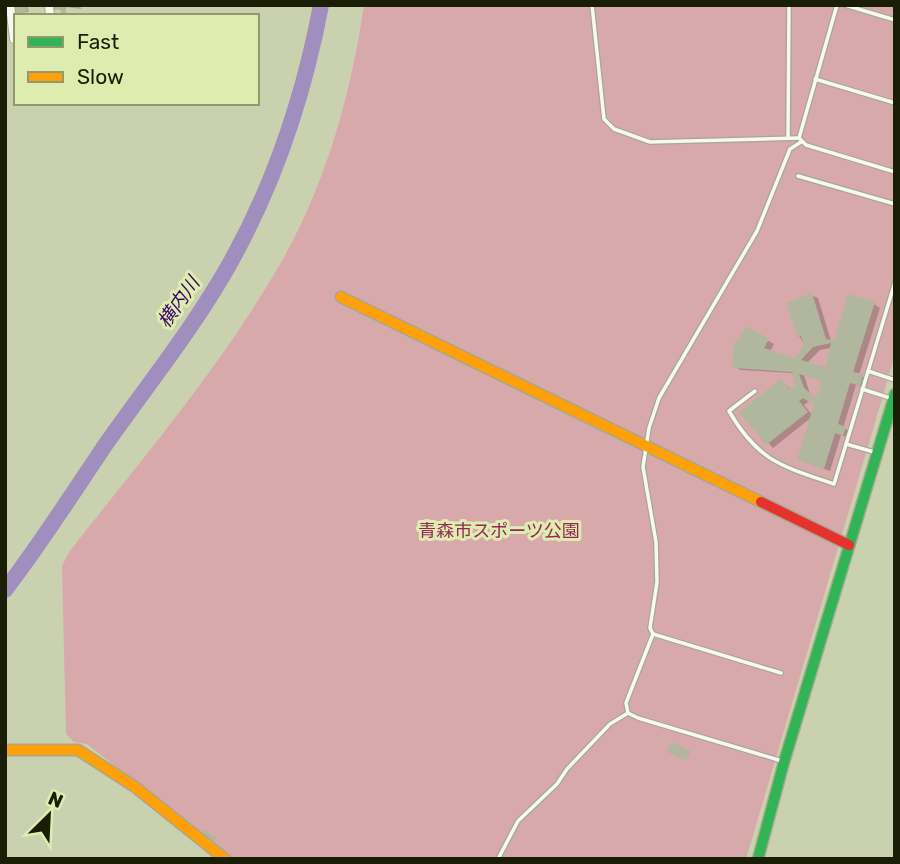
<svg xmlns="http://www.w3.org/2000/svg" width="900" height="864" viewBox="0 0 900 864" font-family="Rubik,'Noto Sans JP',sans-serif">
  <rect width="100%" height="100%" fill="#cad1af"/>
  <path fill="#d7a9ab" d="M364 5H895V355L746 859H232L87 744 74 742 66 734 62 566 69 552C142 459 219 369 279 266 325 187 351 95 364 5Z"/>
  <g fill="#0003" fill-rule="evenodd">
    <path d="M17 5H27L29 12 17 13 14 7Z"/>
    <path d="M55 5H80L81 9 66 7 65 14Z"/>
    <path d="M811 295 818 298 831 341H835L874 304 880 308 859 375 868 380 866 388 856 385 843 428 851 432 849 438 841 435 830 471 799 460 812 417 773 448 742 412 782 381 792 390 797 386 792 373 741 370 735 367 734 352 747 328 774 344 770 352 796 360 806 347 799 336ZM834 347 827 369 807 363 820 350ZM804 375 823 381 818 399 810 394ZM811 400 816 404 813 416 804 405Z"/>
  </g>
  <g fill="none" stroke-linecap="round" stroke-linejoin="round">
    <path stroke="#9f8ebe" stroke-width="16" d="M5 590C42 542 74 491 108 441 149 383 194 327 229 265 274 185 304 95 321 5"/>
  </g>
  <g fill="#b1b79c" fill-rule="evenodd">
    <path d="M26 5 27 11 13 13 12 7Z"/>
    <path d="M53 5H64L66 13 61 14V9L54 10Z"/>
    <path d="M812 293 826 339 834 340 848 294 875 302 853 372 863 374 860 386 850 383 838 424 846 427 843 436 835 433 824 469 797 460 814 405 803 398 799 401 808 412 766 445 739 412 781 379 790 389 795 385 792 372 733 368 732 363 734 344 747 326 769 339 764 348 795 358 804 346 801 336 797 337 786 303ZM831 343 826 367 801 360 813 347ZM799 374 822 381 816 398 804 388Z"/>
    <path d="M671 742 691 751 686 761 667 752Z"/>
    <path d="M205 830 216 838 212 844 201 836Z"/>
  </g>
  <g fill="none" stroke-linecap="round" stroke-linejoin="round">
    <defs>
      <g id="lane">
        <path d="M592 5 604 119 614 129 650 142 799 138"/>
        <path d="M837 5 799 138 806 145 895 172"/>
        <path d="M845 5 895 20"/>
        <path d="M815 79 895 103"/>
        <path d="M788 137 789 5"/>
        <path d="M798 176 895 204"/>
        <path d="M868 371 895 380"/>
        <path d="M862 389 890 398"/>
        <path d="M755 391 729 411C758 461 781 466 834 484L895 282"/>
        <path d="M846 444 874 452"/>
        <path d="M653 634 650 628 657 582 656 542 643 467 649 428 659 398 757 231 790 149 801 142"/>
        <path d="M781 673 653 634 626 703 628 713 638 718 782 761"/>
        <path d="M498 859 518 821 557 784 567 769 610 724 628 713"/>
      </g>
      <g id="street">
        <path d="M10 5 14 39"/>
        <path d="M49 5 50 16"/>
      </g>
      <path id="fast" d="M758 859 784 762 895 394"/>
      <g id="slow">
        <path d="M341 297 761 502"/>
        <path d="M5 750H78L135 787 225 859"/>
      </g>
      <path id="jam" d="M761 502 849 545"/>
    </defs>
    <use href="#lane" stroke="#a4a98f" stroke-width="6"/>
    <use href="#street" stroke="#a4a98f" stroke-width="10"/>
    <use href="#fast" stroke="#a4a98f" stroke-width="13"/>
    <use href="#slow" stroke="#a4a98f" stroke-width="13"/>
    <use href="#jam" stroke="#a4a98f" stroke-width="13"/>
    <use href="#lane" stroke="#f7f8f3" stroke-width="3.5"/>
    <use href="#street" stroke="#f7f8f3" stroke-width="8"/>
    <use href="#fast" stroke="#30b455" stroke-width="10"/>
    <use href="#slow" stroke="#ff9f0a" stroke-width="10"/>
    <use href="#jam" stroke="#e5322d" stroke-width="10"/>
  </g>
  <g text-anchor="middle" stroke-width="6" stroke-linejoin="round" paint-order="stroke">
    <g font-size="18" fill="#952658" stroke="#dfecaf">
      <text x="499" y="537">青森市スポーツ公園</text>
    </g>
    <g font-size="19" font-style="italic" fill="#38036c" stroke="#dfecaf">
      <text transform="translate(178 302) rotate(-55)" y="7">横内川</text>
    </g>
  </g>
  <rect width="900" height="864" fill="none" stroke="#1a1e07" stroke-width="14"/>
  <rect x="14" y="14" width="245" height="91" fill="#dfecaf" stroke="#909a6c" stroke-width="2"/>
  <rect x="28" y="37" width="35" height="10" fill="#30b455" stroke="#909a6c" stroke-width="2"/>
  <text x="77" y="49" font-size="21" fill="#1a1e07">Fast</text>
  <rect x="28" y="72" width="35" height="10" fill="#ff9f0a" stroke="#909a6c" stroke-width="2"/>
  <text x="77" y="84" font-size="21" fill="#1a1e07">Slow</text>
  <g transform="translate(49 815) rotate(24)" stroke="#dfecaf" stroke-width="5" paint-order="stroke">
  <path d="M0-5L12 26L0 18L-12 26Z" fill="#1a1e07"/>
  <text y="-10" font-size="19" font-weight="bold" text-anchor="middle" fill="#1a1e07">N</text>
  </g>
</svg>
